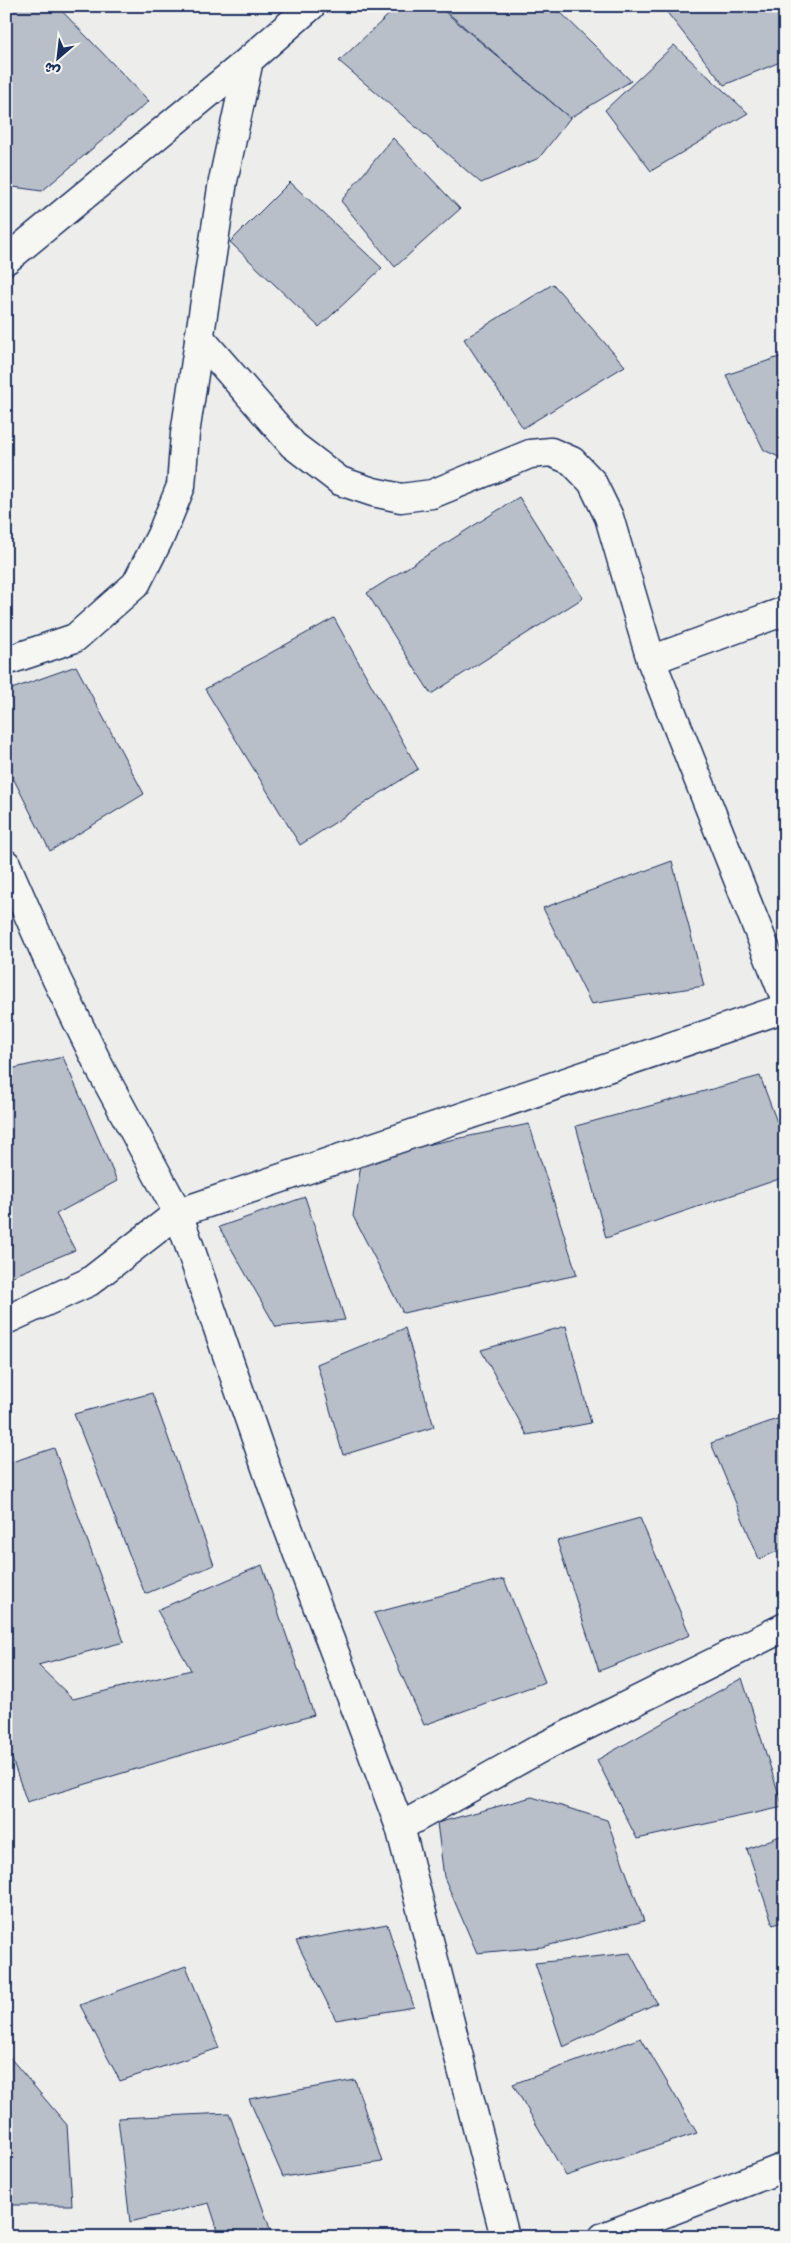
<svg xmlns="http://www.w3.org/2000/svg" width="791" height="2243" viewBox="0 0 791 2243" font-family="Mali,'Playpen Sans Arabic',sans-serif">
  <rect width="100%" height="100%" fill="#edeeec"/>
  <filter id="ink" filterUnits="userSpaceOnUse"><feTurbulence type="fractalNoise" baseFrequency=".02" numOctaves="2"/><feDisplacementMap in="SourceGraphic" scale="10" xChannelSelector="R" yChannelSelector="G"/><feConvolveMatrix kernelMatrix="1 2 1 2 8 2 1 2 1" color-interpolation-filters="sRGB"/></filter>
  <g filter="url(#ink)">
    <g fill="#b9bfc8" stroke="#1b2f5e">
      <path d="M6 6H57L149 101 42 191 6 186Z"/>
      <path d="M398 6H438L570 118 539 158 481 183 339 61Z"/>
      <path d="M440 6H554L631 81 570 118Z"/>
      <path d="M662 6H785V60L724 85Z"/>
      <path d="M674 45 748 113 651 171 605 110Z"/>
      <path d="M393 138 460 209 395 267 341 201Z"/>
      <path d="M290 182 382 268 319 327 230 242Z"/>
      <path d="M553 284 625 366 523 428 464 339Z"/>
      <path d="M785 355V460L764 450 726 375Z"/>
      <path d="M519 497 583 598 431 694 367 593Z"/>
      <path d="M334 618 418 769 300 845 205 689Z"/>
      <path d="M76 666 144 794 50 851 6 764V691Z"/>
      <path d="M672 861 704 986 591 1004 543 908Z"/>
      <path d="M63 1057 117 1181 56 1214 75 1250 6 1279V1070Z"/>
      <path d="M760 1076 785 1144V1177L606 1238 576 1126Z"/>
      <path d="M529 1124 577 1275 403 1313 353 1216 362 1158Z"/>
      <path d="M305 1197 345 1320 276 1327 219 1227Z"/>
      <path d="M566 1326 591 1423 527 1435 481 1350Z"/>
      <path d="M405 1328 434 1427 343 1455 317 1364Z"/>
      <path d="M152 1393 214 1565 145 1594 74 1414Z"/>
      <path d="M785 1416V1548L759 1559 711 1443Z"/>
      <path d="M54 1448 124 1642 38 1665 73 1699 191 1670 157 1610 262 1565 314 1715 27 1802 6 1742V1464Z"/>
      <path d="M640 1518 690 1635 599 1671 557 1541Z"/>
      <path d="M504 1579 545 1682 424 1725 374 1613Z"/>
      <path d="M742 1678 783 1807 637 1839 597 1760Z"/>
      <path d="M532 1797 607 1820 644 1921 542 1947 477 1953 444 1877 437 1823Z"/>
      <path d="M785 1834V1921L773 1925 747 1849Z"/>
      <path d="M387 1924 414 2007 336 2020 296 1941Z"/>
      <path d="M630 1953 657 2003 563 2047 535 1963Z"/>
      <path d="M186 1966 219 2048 120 2081 80 2005Z"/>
      <path d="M641 2038 697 2133 566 2176 513 2084Z"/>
      <path d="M6 2053 67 2125 72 2205H6Z"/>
      <path d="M355 2080 382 2162 283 2177 249 2099Z"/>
      <path d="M229 2113 273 2237H220L209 2203 130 2222 118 2118Z"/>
      <path d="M6 2231 120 2236 121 2237H6Z"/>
    </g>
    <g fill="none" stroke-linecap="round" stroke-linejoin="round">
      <defs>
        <g id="street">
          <path d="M6 260 249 60"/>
          <path d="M199 337 293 445 340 481 373 492 401 498 432 494 530 454 551 452 572 461 592 482 609 517 651 660 785 998"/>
          <path d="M651 660 785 611"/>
          <path d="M6 661 75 638 136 584 161 535 181 486 185 434 223 181 249 60 311 6"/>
          <path d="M6 864 57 980 102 1072 178 1213 272 1485 400 1827 505 2237"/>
          <path d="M6 1320 89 1282 178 1213 785 1008"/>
          <path d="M400 1827 539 1749 785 1627"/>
          <path d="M603 2237 785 2167"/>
        </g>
      </defs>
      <use href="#street" stroke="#1b2f5e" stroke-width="31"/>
      <use href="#street" stroke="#f6f6f2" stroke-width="28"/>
    </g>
  </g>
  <rect width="791" height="2243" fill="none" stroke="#f6f6f2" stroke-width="25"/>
  <rect x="12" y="12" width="766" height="2218" fill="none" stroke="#1b2f5e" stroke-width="2" filter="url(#ink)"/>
  <g transform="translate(58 58) rotate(208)" stroke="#f6f6f2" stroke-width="4" paint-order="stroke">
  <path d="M0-4L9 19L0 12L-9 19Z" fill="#1b2f5e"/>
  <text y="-8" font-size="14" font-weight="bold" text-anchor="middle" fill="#1b2f5e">ش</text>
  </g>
</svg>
